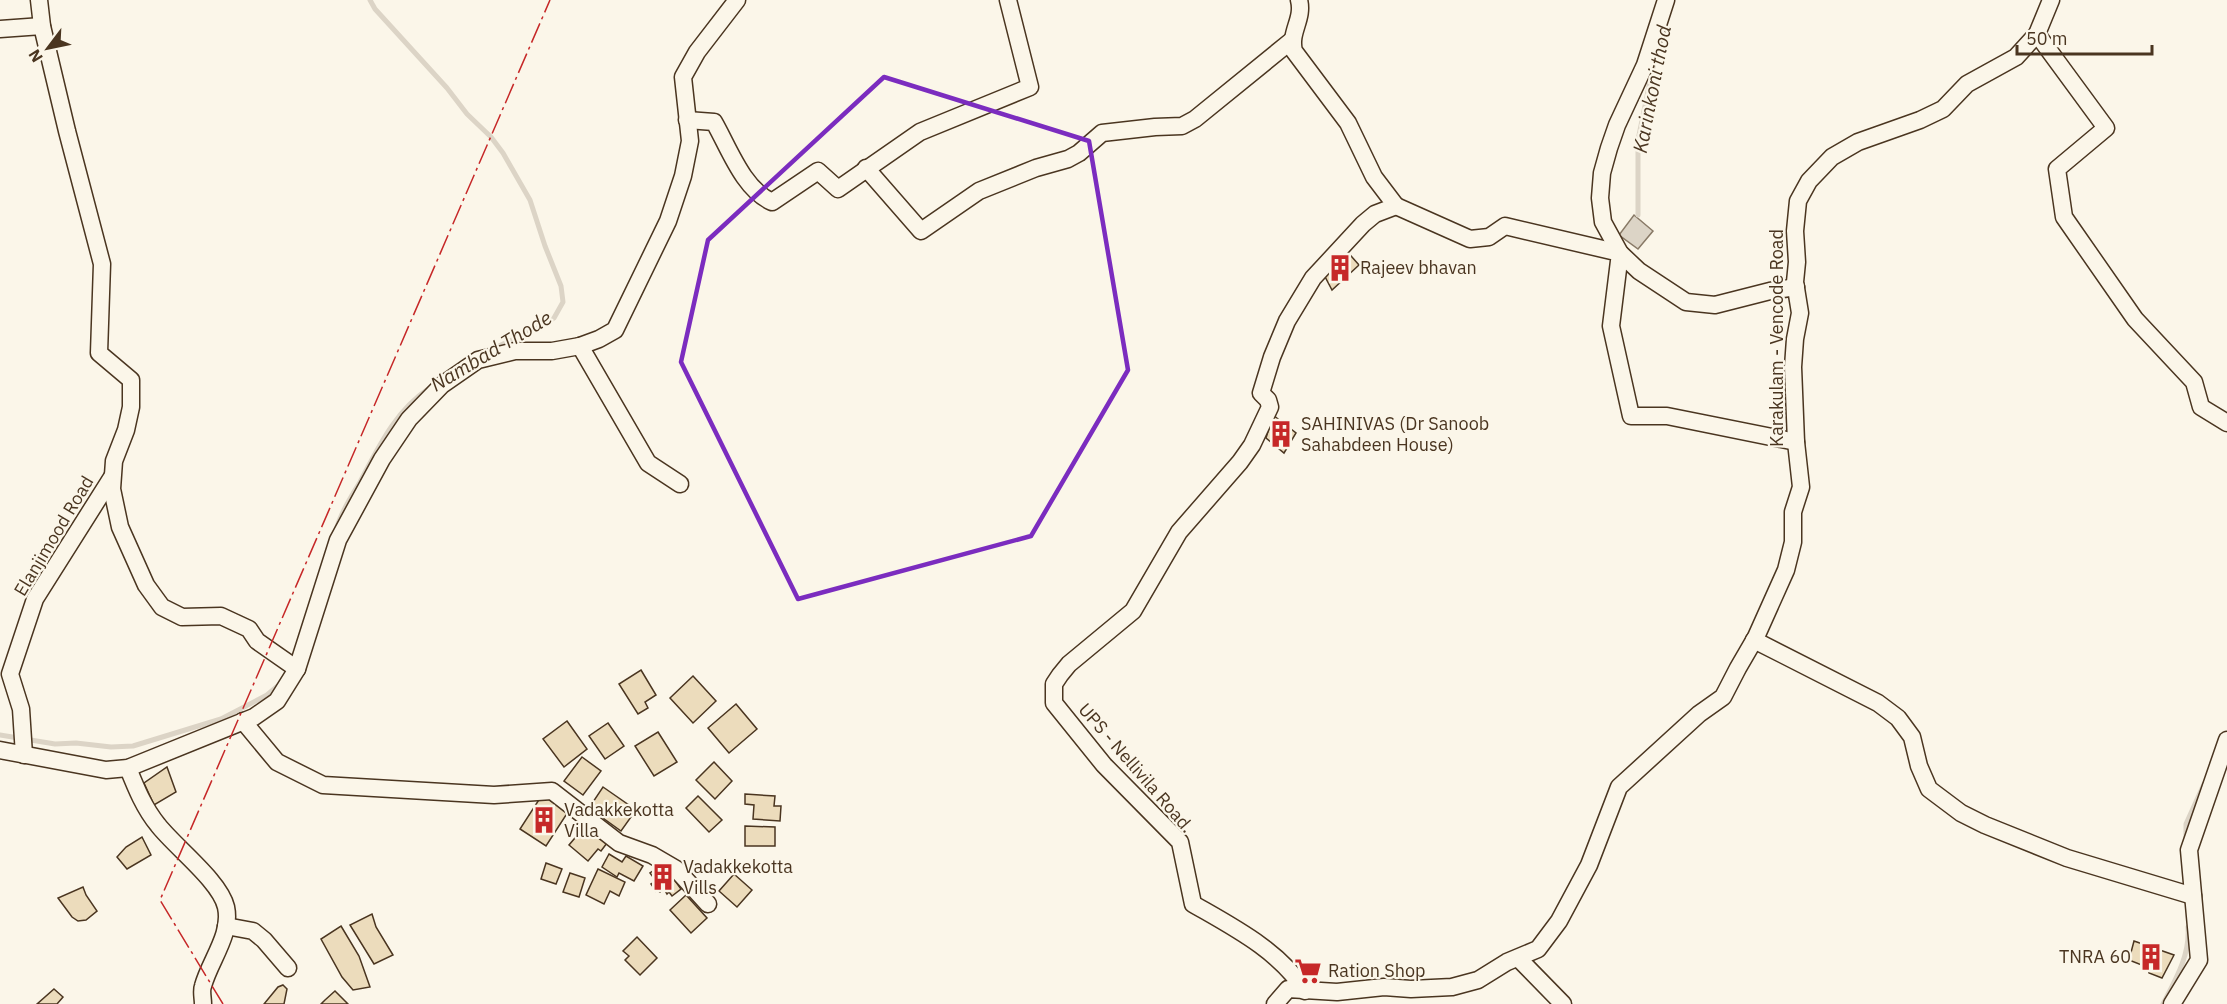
<svg xmlns="http://www.w3.org/2000/svg" width="2227" height="1004" viewBox="0 0 2227 1004" font-family="'IBM Plex Sans',sans-serif">
  <rect width="100%" height="100%" fill="#fbf6e9"/>
  <path fill="#dcd4c6" stroke="#887966" stroke-width="1.5" d="M1634 215 1653 231 1638 249 1619 235Z"/>
  <g fill="none" stroke-linecap="round" stroke-linejoin="round">
    <g stroke="#dcd4c6" stroke-width="5">
      <path d="M370 0 375 9 447 88 467 114 491 137 503 153 530 200 545 246 561 286 563 302 554 318 542 326 486 352"/>
      <path d="M1638 215V140L1654 62"/>
      <path d="M337 527C342 510 351 497 360 482 378 448 395 411 428 389"/>
      <path d="M0 735 55 744 76 743 111 747 133 746 221 719 267 695 280 684"/>
      <path d="M2186 840V824L2204 784"/>
      <path d="M2163 1004C2176 979 2190 955 2188 927"/>
    </g>
  </g>
  <g fill="#ecdcbc" stroke="#4a3520" stroke-width="1.5">
    <path d="M1344 248 1359 265 1332 290 1322 271Z"/>
    <path d="M1273 415 1296 433 1284 453 1266 438Z"/>
    <path d="M641 670 656 695 645 702 648 708 638 714 619 684Z"/>
    <path d="M693 676 716 701 693 723 670 698Z"/>
    <path d="M736 704 757 729 729 753 708 728Z"/>
    <path d="M567 721 587 749 564 767 543 739Z"/>
    <path d="M608 723 624 746 605 759 589 736Z"/>
    <path d="M658 732 677 762 654 776 635 746Z"/>
    <path d="M582 757 601 771 583 795 564 781Z"/>
    <path d="M714 762 732 781 715 799 696 780Z"/>
    <path d="M167 767 176 792 154 805 144 783Z"/>
    <path d="M603 787 636 810 621 831 589 808Z"/>
    <path d="M745 794 775 796 774 806H781L780 821 753 819 754 805 745 804Z"/>
    <path d="M542 795 568 812 546 846 520 829Z"/>
    <path d="M698 796 722 820 709 832 686 808Z"/>
    <path d="M586 825 607 843 601 851 598 849 588 861 569 845Z"/>
    <path d="M745 826 775 827V846H745Z"/>
    <path d="M142 837 151 855 127 869 117 857 126 847Z"/>
    <path d="M609 854 622 862 626 856 643 866 634 881 619 873 617 877 602 867Z"/>
    <path d="M546 863 562 869 556 884 541 879Z"/>
    <path d="M663 864 681 889 672 896 669 892 667 894 664 889 660 892 657 890 656 891 651 884 656 881 650 873Z"/>
    <path d="M598 869 625 882 619 896 610 891 604 904 586 895Z"/>
    <path d="M570 873 585 878 579 897 563 892Z"/>
    <path d="M734 874 752 890 737 907 719 891Z"/>
    <path d="M83 887 86 895 97 911 86 920 78 921 72 917 58 898Z"/>
    <path d="M686 895 707 918 691 933 670 910Z"/>
    <path d="M372 914 376 927 393 955 374 964 350 925Z"/>
    <path d="M341 926 359 956 370 987 353 990 342 977 321 939Z"/>
    <path d="M637 937 657 958 640 975 625 960 629 956 623 951Z"/>
    <path d="M2134 941 2174 955 2162 978 2149 973 2147 967 2129 960Z"/>
    <path d="M1314 962 1316 978 1302 979 1301 964Z"/>
    <path d="M283 985 287 989 284 1004H264L278 987Z"/>
    <path d="M54 989 63 997 57 1004H37Z"/>
    <path d="M335 991 348 1004H321L325 1000Z"/>
  </g>
  <g fill="none" stroke-linecap="round" stroke-linejoin="round">
    <defs>
      <g id="street">
        <path d="M39 0 42 26 67 131 102 264 99 353 131 380V407L126 430 114 461 112 489 120 527 146 585 162 607 182 617 221 616 249 629 257 641 297 669"/>
        <path d="M1299 0C1304 19 1289 32 1294 51L1348 123 1374 177 1396 206 1375 214 1363 224 1313 278 1287 321 1272 357 1261 393 1268 400 1270 407 1252 445 1240 462 1179 532 1133 611 1069 664 1060 675 1054 684V703L1104 765 1180 842 1193 904C1233 927 1280 951 1305 991"/>
        <path d="M1666 0 1645 65 1617 125 1609 148 1602 173 1600 198 1603 222 1620 253 1639 271 1686 302 1715 305 1770 291 1796 287"/>
        <path d="M0 29 42 26"/>
        <path d="M2037 34 2106 128 2057 169 2064 217 2135 319 2194 382 2201 407 2227 423"/>
        <path d="M687 120 714 122C729 148 743 189 772 202L818 171 838 189 920 132 1030 87 1008 0"/>
        <path d="M866 168 921 231 979 191 1036 168 1068 159 1079 153 1102 133 1155 127 1182 126 1195 119 1291 41"/>
        <path d="M1396 206 1470 239 1489 237 1505 226 1620 253 1611 326 1631 416H1667L1796 442"/>
        <path d="M580 346 648 463 680 484"/>
        <path d="M1754 640 1878 703 1898 718 1912 737 1919 766 1929 789 1961 813 1985 825 2067 858 2193 896"/>
        <path d="M243 721 277 762 323 785 494 795 552 791 619 843 652 855 676 869 708 904"/>
        <path d="M0 750 106 770 128 768 254 717 277 701 297 669 338 540 382 459 409 419 442 385 478 360 515 351H552L580 346 599 339 615 330 668 221 683 176 690 141 683 77 697 52 737 0"/>
        <path d="M24 755 21 709 10 674 35 599 112 477"/>
        <path d="M128 768C136 788 144 808 158 825 175 847 220 881 226 907 232 935 210 960 203 986 201 991 203 998 203 1004"/>
        <path d="M226 926 253 931 264 940 288 968"/>
        <path d="M1518 958 1563 1004"/>
        <path d="M1275 1004 1288 989 1337 992 1384 987 1411 989 1452 987 1478 980 1507 962 1538 949 1559 921 1589 865 1619 787 1699 714 1723 697 1738 668 1756 637 1786 570 1793 542V512L1801 487 1796 442 1793 367 1795 339 1800 313 1795 282 1797 262 1795 231 1798 201 1809 181 1832 157 1858 142 1920 120 1943 109 1967 84 2016 57 2037 34 2051 0"/>
        <path d="M2172 1004 2199 960 2189 850 2227 740"/>
      </g>
    </defs>
    <use href="#street" stroke="#4a3520" stroke-width="19"/>
    <use href="#street" stroke="#fbf6e9" stroke-width="16"/>
    <path stroke="#c62828" stroke-width="1.5" stroke-dasharray="21 4.5 3 4.5" stroke-linecap="butt" d="M223 1004 160 900 550 0"/>
  </g>
  <path fill="none" stroke="#7b2cbf" stroke-width="4.5" stroke-linejoin="round" d="M884 77 1089 141 1128 370 1031 536 798 599 681 362 708 240Z"/>
  <defs>
    <symbol id="building-bare" viewBox="-9 -9 18 18"><path d="M-4-6H4V6H1V3H-1V6H-4ZM-2.5-4.3h1.7v1.8h-1.7ZM.8-4.3h1.7v1.8H.8ZM-2.5-1h1.7V.8h-1.7ZM.8-1h1.7V.8H.8Z" fill="#c62828" stroke="#fbf6e9" stroke-width="2.5" paint-order="stroke"/></symbol>
    <symbol id="supermarket-bare" viewBox="-9 -9 18 18"><path d="M-6-5.5h2.5l.6 2H6L4.5 2H-2.5L-4.4-4H-6ZM-1.5 3.2a1.3 1.3 0 1 0 .1 0ZM3 3.2a1.3 1.3 0 1 0 .1 0Z" fill="#c62828" stroke="#fbf6e9" stroke-width="2.5" paint-order="stroke"/></symbol>
  </defs>
  <g fill-rule="evenodd">
    <use href="#building-bare" x="1321" y="249" width="38" height="38"/>
    <use href="#building-bare" x="1262" y="415" width="38" height="38"/>
    <use href="#building-bare" x="525" y="801" width="38" height="38"/>
    <use href="#building-bare" x="644" y="858" width="38" height="38"/>
    <use href="#building-bare" x="2132" y="938" width="38" height="38"/>
    <use href="#supermarket-bare" x="1289" y="952" width="38" height="38"/>
  </g>
  <g text-anchor="middle" stroke-width="4.5" stroke-linejoin="round" paint-order="stroke">
    <g font-size="18" fill="#4a3520" stroke="#fbf6e9" text-anchor="start">
      <text x="1360" y="274">Rajeev bhavan</text>
      <text x="1301" y="430">SAHINIVAS (Dr Sanoob<tspan x="1301" dy="21">Sahabdeen House)</tspan></text>
      <text x="564" y="816">Vadakkekotta<tspan x="564" dy="21">Villa</tspan></text>
      <text x="683" y="873">Vadakkekotta<tspan x="683" dy="21">Vills</tspan></text>
      <text x="2131" y="963" text-anchor="end">TNRA 60</text>
      <text x="1328" y="977">Ration Shop</text>
    </g>
    <g font-size="18" fill="#4a3520" stroke="#fbf6e9">
      <text transform="translate(1777 338) rotate(-90)" y="6">Karakulam - Vencode Road</text>
      <text transform="translate(54 536) rotate(-59)" y="6">Elanjimood Road</text>
      <text transform="translate(1136 768) rotate(49)" y="6">UPS - Nellivila Road.</text>
    </g>
    <g font-size="20" font-style="italic" fill="#4a3520" stroke="#fbf6e9">
      <text transform="translate(1652 89) rotate(-79)" y="7">Karinkoni thod</text>
      <text transform="translate(491 351) rotate(-31)" y="7">Nambad Thode</text>
    </g>
  </g>
  <g transform="translate(48 48) rotate(238)" stroke="#fbf6e9" stroke-width="4.5" paint-order="stroke">
  <path d="M0-4.5L10 22L0 15L-10 22Z" fill="#4a3520"/>
  <text y="-9" font-size="16" font-weight="bold" text-anchor="middle" fill="#4a3520">N</text>
  </g>
  <path d="M2017 45v9h135v-9" fill="none" stroke="#4a3520" stroke-width="3"/>
  <text x="2026" y="45" font-size="18" fill="#4a3520" stroke="#fbf6e9" stroke-width="4.5" paint-order="stroke">50 m</text>
</svg>
